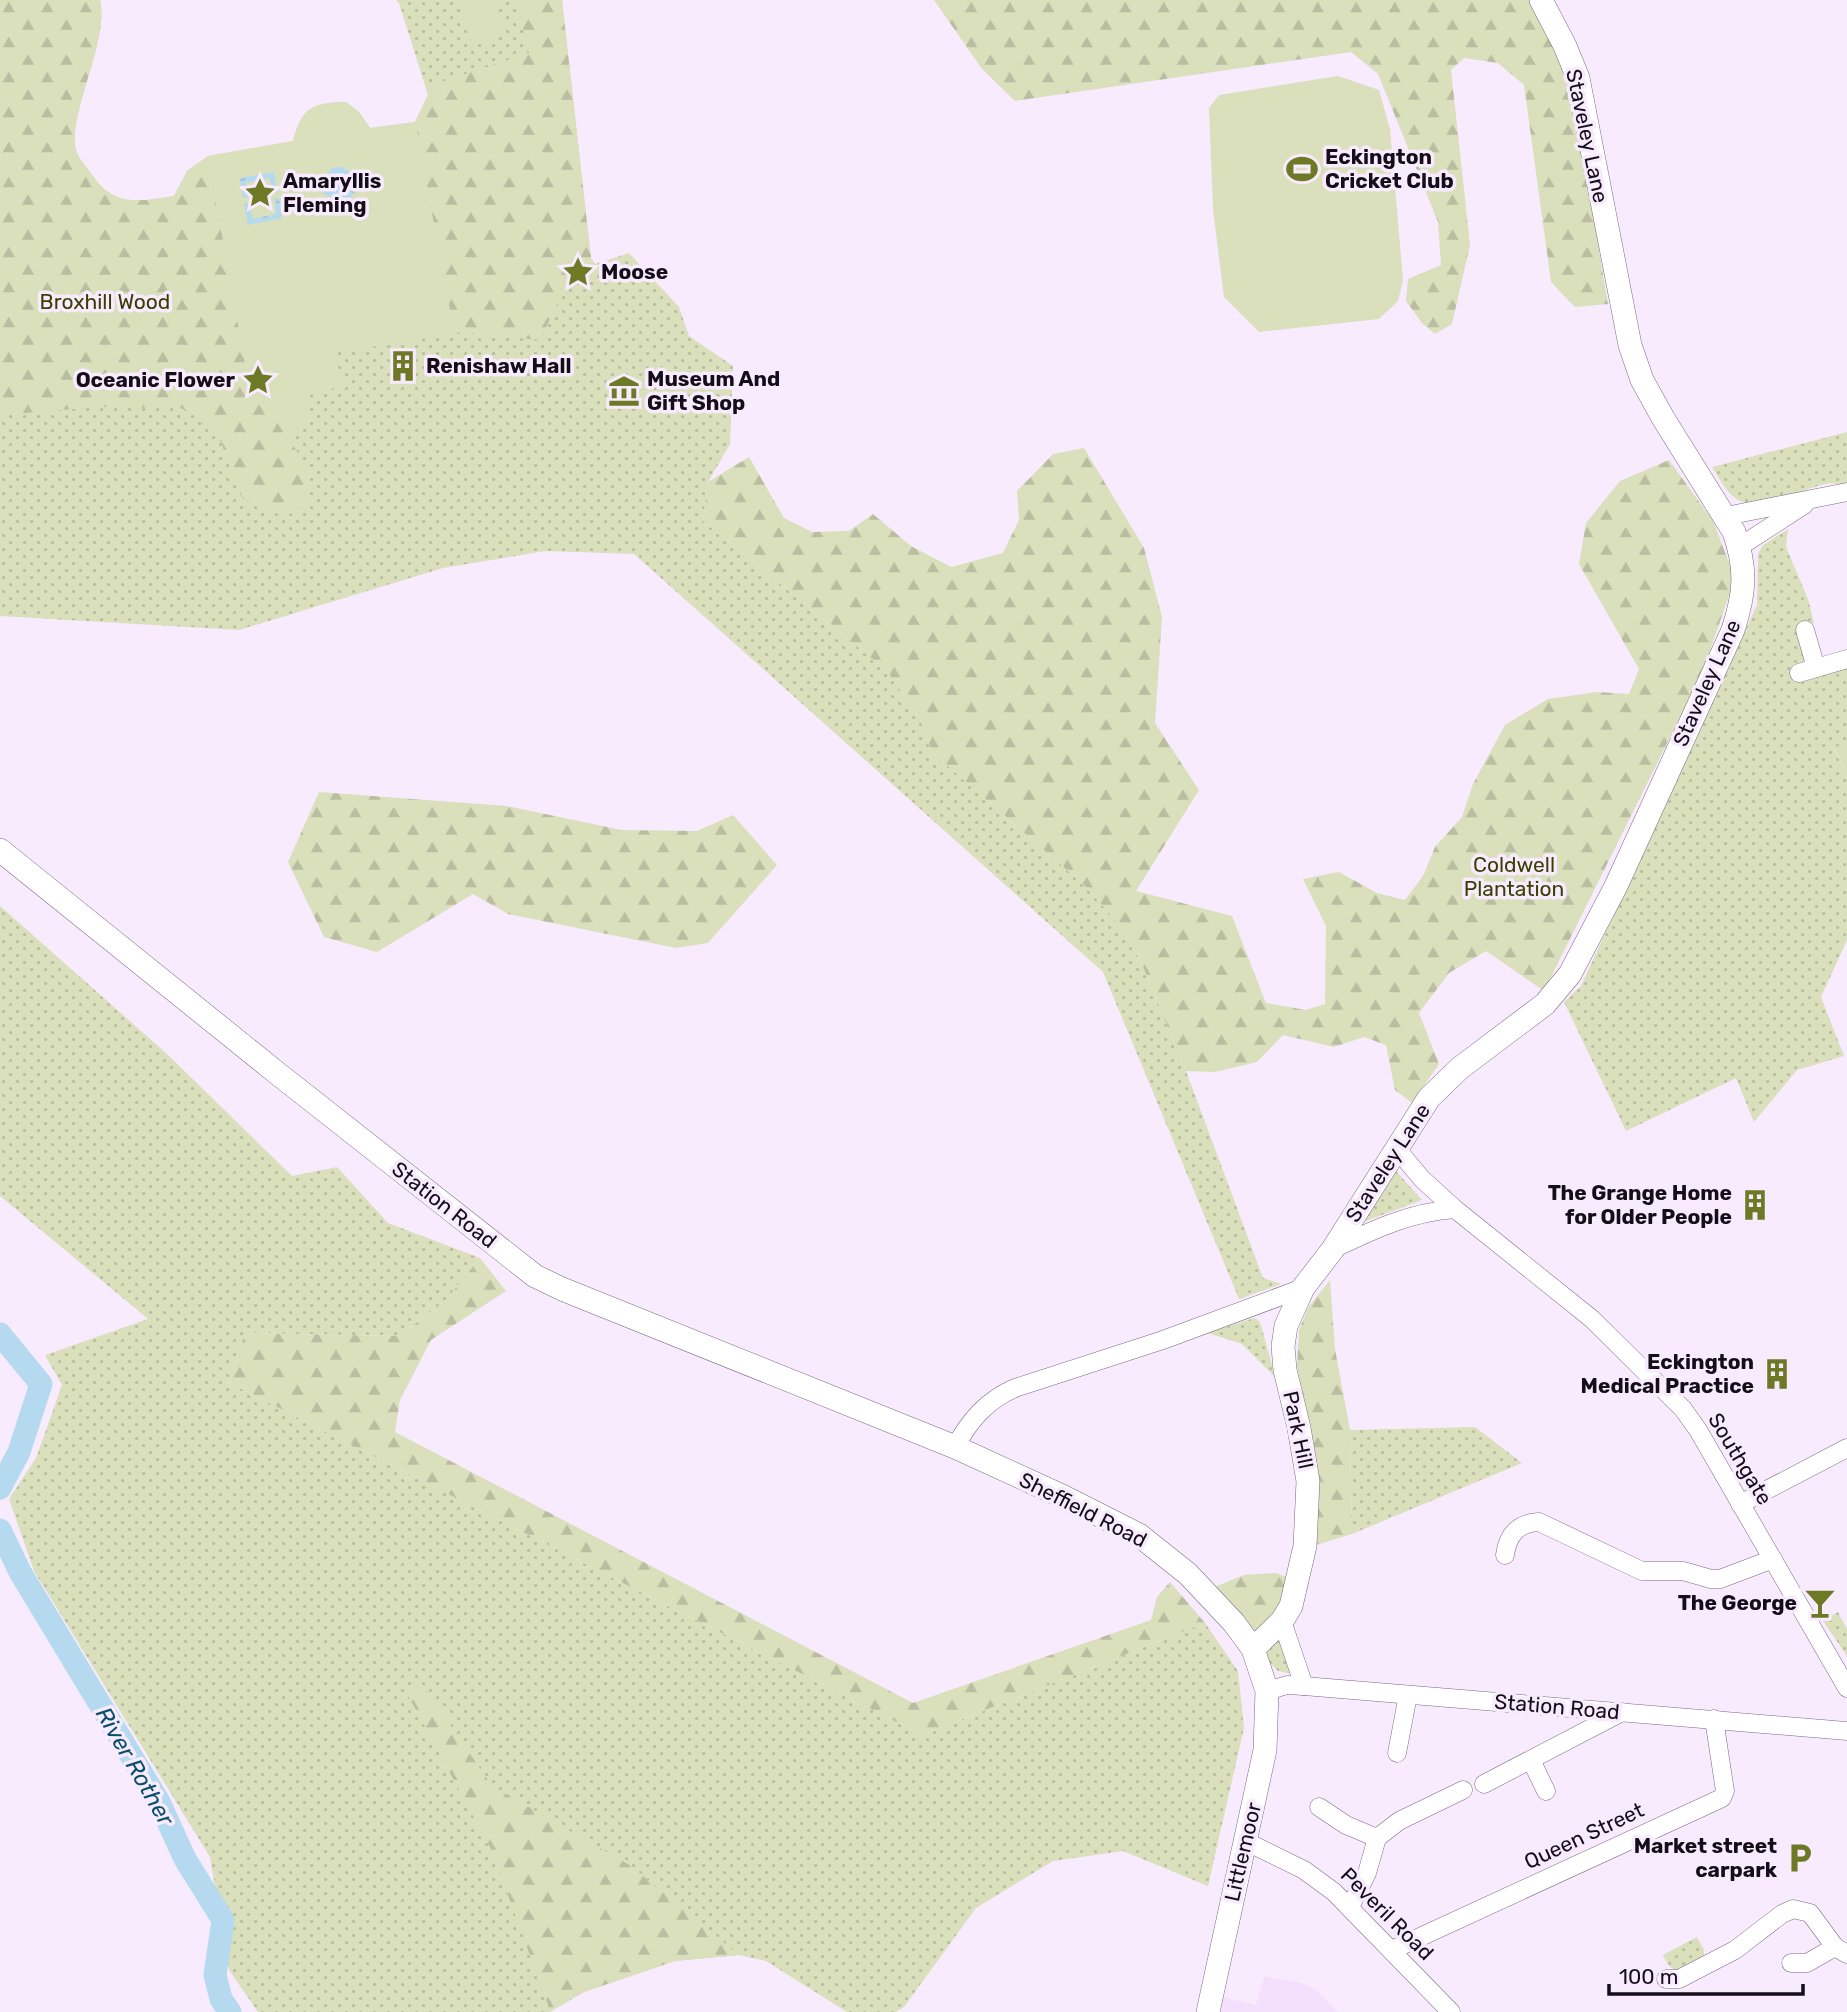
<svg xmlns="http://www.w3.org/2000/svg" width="1847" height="2012" viewBox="0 0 1847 2012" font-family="Rubik,sans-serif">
  <defs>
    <pattern id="grass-dots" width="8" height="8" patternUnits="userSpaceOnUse" patternTransform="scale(1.75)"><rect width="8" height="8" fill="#dadfbc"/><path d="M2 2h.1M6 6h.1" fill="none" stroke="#babea1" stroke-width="1.8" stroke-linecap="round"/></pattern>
    <pattern id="forest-firs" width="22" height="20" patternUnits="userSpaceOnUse" patternTransform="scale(1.75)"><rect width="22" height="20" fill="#dadfbc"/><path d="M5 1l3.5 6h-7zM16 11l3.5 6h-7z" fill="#babea1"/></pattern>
    <pattern id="water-ripples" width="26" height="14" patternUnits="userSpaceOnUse" patternTransform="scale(1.75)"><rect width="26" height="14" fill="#b5daef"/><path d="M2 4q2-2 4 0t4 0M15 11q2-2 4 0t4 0" fill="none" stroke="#9bbacc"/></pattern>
  </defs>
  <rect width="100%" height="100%" fill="#f8ebfe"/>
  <path fill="#f5dffe" d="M1264 1976 1301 1983 1315 1989 1338 2012H1221L1224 1997 1256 2005Z"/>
  <g fill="url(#grass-dots)">
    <path d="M0 0H100C110 42 64 121 77 153 80 161 88 168 92 175 114 208 141 201 174 196L187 171 208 156 293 141C302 107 312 103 346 102L359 112 370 128 415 122 428 95 399 3 396 0H562L591 258 595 264 629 253 679 307 689 336 733 366 730 444 708 482 703 521 886 670 921 720 932 752 1085 886 1118 923 1141 962 1186 1071 1263 1278 1281 1284 1239 1299 1103 972 634 554 546 551 443 568 239 630 0 616Z"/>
    <path d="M1847 432V484C1840 484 1832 483 1825 484 1802 489 1763 511 1740 501 1727 495 1720 479 1712 467Z"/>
    <path d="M1788 529 1786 547 1808 599 1814 623 1797 628 1806 661 1792 669 1798 681 1847 667V744L1834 748 1847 775V940L1821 997 1844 1056 1797 1070 1754 1122 1736 1078 1626 1131 1564 1002 1581 986 1757 605 1758 554 1763 545Z"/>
    <path d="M0 906 167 1054 292 1176 337 1167 388 1223 480 1258 445 1301 399 1336 245 1333 228 1382 922 1735 1205 1623 1238 1671 1244 1728 1208 1886 1123 1851 1053 1861 976 1908 904 2007 895 2012H847L766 1961 739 1955 675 1961 584 1992 550 2012H258L229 1970 210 1857 34 1571 9 1499 36 1458 62 1385 45 1355 148 1319 0 1196Z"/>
    <path d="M1396 1171 1422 1200 1363 1222Z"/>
    <path d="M1254 1318 1258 1320 1261 1325 1275 1377 1242 1344 1208 1333Z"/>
    <path d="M1475 1427 1522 1463 1352 1534 1350 1430Z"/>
    <path d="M1838 1612 1847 1629V1656L1823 1621Z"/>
    <path d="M1281 1634 1292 1674 1278 1671 1265 1658 1266 1647Z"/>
    <path d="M1697 1937 1704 1950V1957L1680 1972C1670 1970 1668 1964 1663 1955Z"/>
  </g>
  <g fill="url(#forest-firs)">
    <path d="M0 0H100C110 42 64 120 77 153 80 161 88 168 92 175 114 208 141 201 174 196L187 171 208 156 248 380 309 469 307 503 285 517 243 499 225 456 222 443 190 412 180 408 99 407 0 415Z"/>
    <path d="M516 0H562L591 258 595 264 568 282 540 340 463 332 451 317 415 122 428 95 426 87 529 53Z"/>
    <path d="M934 0H1532L1557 46 1574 98 1608 304 1575 307 1551 282 1524 85 1498 63 1464 58 1451 70 1470 245 1452 324 1435 334 1422 323 1406 301 1408 279 1441 265 1438 222 1378 74 1351 52 1015 101 982 69Z"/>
    <path d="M1084 448 1144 548 1162 617 1155 723 1199 790 1136 891 1232 916 1266 1003 1306 1010 1325 1004 1326 926 1303 879 1339 872 1377 893 1405 900 1423 876 1435 847 1462 817 1473 784 1505 725 1548 699 1597 692 1629 694 1639 669 1579 564 1586 523 1620 481 1669 460 1713 521 1735 578 1703 671 1544 991 1486 951 1449 973 1419 1013 1439 1064 1412 1103 1395 1090 1386 1045 1364 1037 1334 1047 1283 1035 1257 1062 1215 1072 1186 1071 1141 962 1118 923 1085 886 932 752 921 720 886 670 703 521 708 482 749 457 784 518 812 532 849 531 873 514 911 546 951 567 1003 553 1019 520 1017 491 1053 454Z"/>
    <path d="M319 792 507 806 622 830 697 831 733 815 777 865 708 943 676 948 508 914 473 894 377 952 324 937 288 862Z"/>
    <path d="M480 1258 506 1291 431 1340 400 1400 395 1432 913 1703 1151 1620 1157 1597 1170 1582 1205 1623 922 1735 228 1382 245 1333 399 1336 445 1301Z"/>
    <path d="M1330 1280 1335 1349 1350 1430 1352 1534 1316 1545 1319 1482 1297 1366 1299 1330 1308 1308Z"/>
    <path d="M1276 1573 1291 1579 1280 1607 1256 1633 1212 1588 1244 1575Z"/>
    <path d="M404 1688H425L492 1786 631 1866 739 1955 675 1961 584 1992 550 2010 491 1849Z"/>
  </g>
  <g fill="#dadfbc">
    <path d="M458 0H495L506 34 473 45Z"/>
    <path d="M1338 76 1379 90 1390 129 1403 280 1398 301 1379 319 1259 332 1224 297 1213 209 1209 108 1219 95Z"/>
    <path d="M346 102 359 112 370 128 415 122 451 316 463 332 335 353 342 386 306 396 311 413 291 443 248 380 208 156 293 141C302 107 312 103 346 102Z"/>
    <path d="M1847 744V775L1834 747Z"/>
  </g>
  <g fill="url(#water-ripples)">
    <path d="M344 167V169L358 177 359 187 350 198V202L337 204 336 201 323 193 321 182 324 181 332 168Z"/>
    <path d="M274 172 278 193H273L269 178 246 183 248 197 243 198 240 178Z"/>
    <path d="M279 198 282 218 248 225 244 204 249 203 253 219 276 214 274 199Z"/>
  </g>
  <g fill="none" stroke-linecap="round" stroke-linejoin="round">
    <g stroke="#b5daef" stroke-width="23">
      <path d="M0 1334 41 1384 19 1452 0 1488"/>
      <path d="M0 1530 20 1572 159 1802 185 1859 223 1920 215 1975 221 1999 230 2012"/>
    </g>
    <defs>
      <g id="minor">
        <path d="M1726 516 1847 492"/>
        <path d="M1739 547 1804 505"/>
        <path d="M1805 630 1816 668"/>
        <path d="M1799 673 1847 659"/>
        <path d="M1396 1148 1422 1179 1455 1209 1592 1319 1683 1409 1698 1430 1847 1688"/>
        <path d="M1333 1249C1373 1230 1410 1212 1455 1209"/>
        <path d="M955 1447C970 1420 986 1401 1015 1388L1163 1340 1303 1288"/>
        <path d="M1740 1504 1847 1448"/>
        <path d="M1505 1555C1508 1534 1518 1523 1539 1522L1642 1571H1683L1711 1579H1720L1773 1559"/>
        <path d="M1282 1621 1304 1686"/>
        <path d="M1267 1691 1287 1685 1304 1686 1847 1731"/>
        <path d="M1397 1753 1408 1695"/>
        <path d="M1531 1760 1546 1791"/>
        <path d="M1484 1784 1622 1712"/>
        <path d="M1319 1807 1346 1825 1377 1838"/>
        <path d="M1245 1841 1304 1870 1334 1892 1451 2012"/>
        <path d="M1350 1907 1367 1873 1377 1838 1399 1821 1463 1790"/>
        <path d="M1392 1950 1722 1798 1725 1791 1714 1719"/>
        <path d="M1791 1963H1807L1835 1947"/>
        <path d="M1666 1979H1679L1735 1950 1782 1914 1793 1909 1810 1913 1835 1947 1847 1954"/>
      </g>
      <g id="major">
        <path d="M0 850 277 1073 535 1276 562 1289 955 1447 1064 1497 1139 1535 1188 1574 1234 1623 1253 1649 1267 1691 1265 1750 1208 2012"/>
        <path d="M1253 1649 1282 1621 1291 1606 1305 1546 1308 1481 1299 1428 1285 1370 1283 1346 1286 1326 1294 1308 1303 1288 1333 1249 1429 1098 1460 1068 1545 1004 1570 974 1616 886 1733 630C1745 593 1747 569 1734 532L1663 418 1642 380 1630 345 1578 78 1565 46 1541 0"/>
      </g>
    </defs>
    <use href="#minor" stroke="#7c6984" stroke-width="19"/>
    <use href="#major" stroke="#7c6984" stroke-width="24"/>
    <use href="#minor" stroke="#fff" stroke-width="18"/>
    <use href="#major" stroke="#fff" stroke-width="23"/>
  </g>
  <defs>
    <symbol id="stadium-bare" viewBox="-9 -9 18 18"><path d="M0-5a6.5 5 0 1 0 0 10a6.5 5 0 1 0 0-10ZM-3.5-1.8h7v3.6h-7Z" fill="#6e7925" stroke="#f8ebfe" stroke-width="2.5" paint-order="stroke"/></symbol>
    <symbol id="sight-bare" viewBox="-9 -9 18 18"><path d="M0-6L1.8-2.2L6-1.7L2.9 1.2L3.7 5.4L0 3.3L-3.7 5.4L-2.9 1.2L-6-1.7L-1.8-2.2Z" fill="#6e7925" stroke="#f8ebfe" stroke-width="2.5" paint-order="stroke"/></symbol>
    <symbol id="building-bare" viewBox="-9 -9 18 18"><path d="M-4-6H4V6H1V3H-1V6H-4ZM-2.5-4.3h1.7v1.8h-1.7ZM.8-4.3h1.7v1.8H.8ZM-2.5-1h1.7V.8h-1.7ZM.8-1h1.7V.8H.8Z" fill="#6e7925" stroke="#f8ebfe" stroke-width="2.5" paint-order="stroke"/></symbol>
    <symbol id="museum-bare" viewBox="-9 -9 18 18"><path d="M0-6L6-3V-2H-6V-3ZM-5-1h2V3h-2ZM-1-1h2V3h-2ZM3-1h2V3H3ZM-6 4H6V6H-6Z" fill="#6e7925" stroke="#f8ebfe" stroke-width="2.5" paint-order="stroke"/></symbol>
    <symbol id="bar-bare" viewBox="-9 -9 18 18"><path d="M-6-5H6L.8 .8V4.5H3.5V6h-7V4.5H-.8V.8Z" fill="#6e7925" stroke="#f8ebfe" stroke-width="2.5" paint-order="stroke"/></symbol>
    <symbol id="parking-bare" viewBox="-9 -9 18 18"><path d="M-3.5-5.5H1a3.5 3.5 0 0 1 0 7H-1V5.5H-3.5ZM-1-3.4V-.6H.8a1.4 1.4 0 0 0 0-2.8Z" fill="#6e7925" stroke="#f8ebfe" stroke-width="2.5" paint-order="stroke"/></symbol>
  </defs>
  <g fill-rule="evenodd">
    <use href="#stadium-bare" x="1280" y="147" width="44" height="44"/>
    <use href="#sight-bare" x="238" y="171" width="44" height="44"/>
    <use href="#sight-bare" x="556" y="250" width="44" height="44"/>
    <use href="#building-bare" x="381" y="344" width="44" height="44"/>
    <use href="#sight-bare" x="236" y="358" width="44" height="44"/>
    <use href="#museum-bare" x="602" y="369" width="44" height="44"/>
    <use href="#building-bare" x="1733" y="1183" width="44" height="44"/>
    <use href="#building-bare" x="1755" y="1352" width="44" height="44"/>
    <use href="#bar-bare" x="1798" y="1581" width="44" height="44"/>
    <use href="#parking-bare" x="1778" y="1836" width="44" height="44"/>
  </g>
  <g text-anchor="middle" stroke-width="7" stroke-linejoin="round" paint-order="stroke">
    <g font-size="21" fill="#150e18" stroke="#f8ebfe">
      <text transform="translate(1587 136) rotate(78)" y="7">Staveley Lane</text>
      <text transform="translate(1707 683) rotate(-66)" y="7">Staveley Lane</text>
      <text transform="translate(1388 1163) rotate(-57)" y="7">Staveley Lane</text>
      <text transform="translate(444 1205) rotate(38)" y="7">Station Road</text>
      <text transform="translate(1298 1430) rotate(78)" y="7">Park Hill</text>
      <text transform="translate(1740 1459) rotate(59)" y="7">Southgate</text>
      <text transform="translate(1083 1510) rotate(27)" y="7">Sheffield Road</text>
      <text transform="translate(1557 1707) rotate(5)" y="7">Station Road</text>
      <text transform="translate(1584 1836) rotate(-25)" y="7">Queen Street</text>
      <text transform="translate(1243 1852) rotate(-77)" y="7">Littlemoor</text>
      <text transform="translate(1387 1914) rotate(45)" y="7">Peveril Road</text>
    </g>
    <g font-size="21" font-weight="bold" fill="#150e18" stroke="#f8ebfe" text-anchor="start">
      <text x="1325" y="164">Eckington<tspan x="1325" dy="24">Cricket Club</tspan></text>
      <text x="283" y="188">Amaryllis<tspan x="283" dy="24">Fleming</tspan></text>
      <text x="601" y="279">Moose</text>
      <text x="426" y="373">Renishaw Hall</text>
      <text x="647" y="386">Museum And<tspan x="647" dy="24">Gift Shop</tspan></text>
      <text x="235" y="387" text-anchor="end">Oceanic Flower</text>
      <text x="1732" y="1200" text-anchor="end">The Grange Home<tspan x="1732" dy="24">for Older People</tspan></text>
      <text x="1754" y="1369" text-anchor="end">Eckington<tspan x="1754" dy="24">Medical Practice</tspan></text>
      <text x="1797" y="1610" text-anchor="end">The George</text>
      <text x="1777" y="1853" text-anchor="end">Market street<tspan x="1777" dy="24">carpark</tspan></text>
    </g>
    <g font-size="21" fill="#3a3e00" stroke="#f8ebfe">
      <text x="105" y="309">Broxhill Wood</text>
      <text x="1514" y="872">Coldwell<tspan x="1514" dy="24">Plantation</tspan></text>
    </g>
    <g font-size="23" font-style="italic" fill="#0a506c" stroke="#f8ebfe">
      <text transform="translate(135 1766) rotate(60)" y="8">River Rother</text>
    </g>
  </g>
  <path d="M1609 1984v10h194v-10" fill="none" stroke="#150e18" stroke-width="3.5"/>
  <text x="1619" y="1984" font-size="21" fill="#150e18" stroke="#f8ebfe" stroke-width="5" paint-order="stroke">100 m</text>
</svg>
